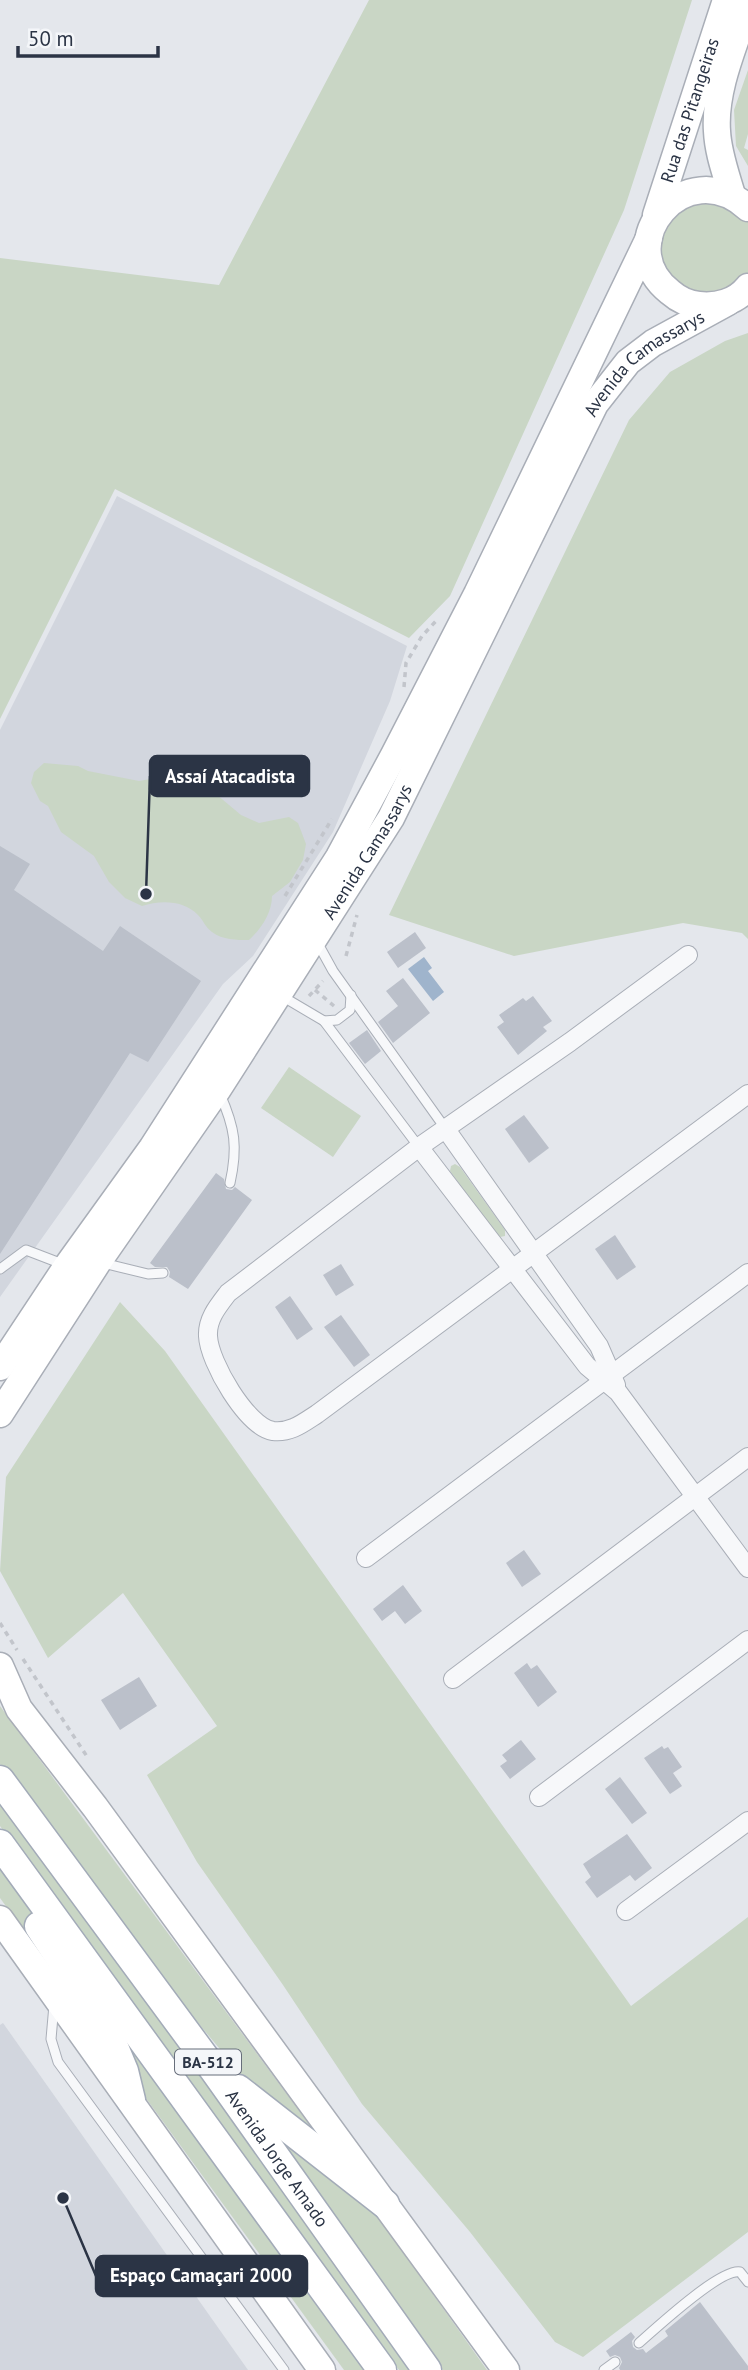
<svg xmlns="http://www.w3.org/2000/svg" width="748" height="2370" viewBox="0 0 748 2370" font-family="'PT Sans',sans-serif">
  <rect width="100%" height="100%" fill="#e4e7ec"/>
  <g fill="#d2d6de">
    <path d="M117 496 407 646 390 701 333 832 253 956 223 984 0 1297V730Z"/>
    <path d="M3 2023 248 2370H0V2025Z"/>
  </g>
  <g fill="#c9d6c5">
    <path d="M369 0H692L624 210 450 596 409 638 115 489 0 719V258L219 285Z"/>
    <path d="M748 70V134L744 148 748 150V166L736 146 734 110Z"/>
    <path d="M714 197 748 218V279L712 300 668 284 657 233 665 217Z"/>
    <path d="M748 333V939L742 933 683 923 514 956 389 915 629 420 670 372 725 341Z"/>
    <path d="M44 763 78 766 88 771 139 781 167 776 193 792 210 789 241 815 259 823 289 817 298 823 306 844 303 860 290 882 272 896C272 913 261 929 249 940 236 940 223 940 212 932 205 927 204 921 198 915 184 900 160 900 142 906L125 898 109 882 94 856 61 832 48 806 40 801 31 783 34 772Z"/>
    <path d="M289 1067 361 1116 333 1157 261 1108Z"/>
    <path d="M455 1164 460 1167 505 1230V1236L500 1237 496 1234 450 1171 451 1166Z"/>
    <path d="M120 1302 165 1351 631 2006 748 1917V2232L583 2357 555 2342 470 2232 362 2104 283 1985 197 1862 147 1775 217 1726 123 1593 48 1658 0 1571 6 1477Z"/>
    <path d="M0 1706 323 2143 241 2074 128 1940 0 1764Z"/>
    <path d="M0 1800 413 2370H399L0 1826Z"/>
    <path d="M0 1858 372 2370H344L0 1898Z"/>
    <path d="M253 2109 378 2217 487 2370H443Z"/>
  </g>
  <path fill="#9fb4cc" d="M424 957 432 968 428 971 444 992 433 1001 408 969Z"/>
  <g fill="#bbc0ca">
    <path d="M0 846 30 864 14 890 103 951 120 926 201 981 148 1062 130 1053 0 1254Z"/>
    <path d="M415 932 426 948 398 968 387 952Z"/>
    <path d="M403 978 430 1013 393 1043 378 1022 398 1006 386 991Z"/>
    <path d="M533 996 552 1021 543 1027 547 1031 518 1055 497 1027 504 1022 499 1015 523 998 526 1001Z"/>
    <path d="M367 1030 381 1051 365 1064 349 1043Z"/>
    <path d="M524 1115 549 1148 529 1163 505 1129Z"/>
    <path d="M216 1173 224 1179 226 1189 232 1190 235 1187 252 1200 188 1289 169 1277 170 1272 167 1267H155L150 1263Z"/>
    <path d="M615 1235 636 1267 617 1280 595 1249Z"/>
    <path d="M341 1264 354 1285 336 1296 323 1275Z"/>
    <path d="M290 1296 313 1329 297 1340 275 1307Z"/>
    <path d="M341 1315 370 1355 354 1367 324 1327Z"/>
    <path d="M524 1550 541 1574 522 1587 506 1563Z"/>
    <path d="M403 1585 422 1611 405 1624 395 1611 382 1621 373 1609Z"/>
    <path d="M527 1663 531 1669 537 1665 557 1692 538 1707 514 1673Z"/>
    <path d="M139 1677 157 1706 120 1730 101 1700Z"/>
    <path d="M521 1740 536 1759 510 1779 500 1766 507 1761 502 1755Z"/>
    <path d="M662 1746 664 1749 668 1747 682 1767 673 1773 682 1786 670 1794 644 1758Z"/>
    <path d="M620 1777 647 1813 632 1824 605 1789Z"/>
    <path d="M627 1834 652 1868 635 1881 630 1875 597 1898 585 1882 591 1877 583 1864Z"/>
    <path d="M700 2302 748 2366V2370H620L619 2368 622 2362 620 2357 615 2355 610 2357 606 2351 631 2332 635 2337 632 2341 633 2347 637 2350 643 2349 646 2353 668 2336 665 2331Z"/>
  </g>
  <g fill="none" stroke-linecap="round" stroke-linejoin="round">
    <defs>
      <g id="lane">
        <path d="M317 942 333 971 445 1128"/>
        <path d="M280 995 324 1021 419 1147"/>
        <path d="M324 1021 337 1020 350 1010 351 995"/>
        <path d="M220 1094C235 1128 238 1147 230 1183"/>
        <path d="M103 1263 148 1274 163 1273"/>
        <path d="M0 1269 26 1250 65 1265"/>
        <path d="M54 2005 51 2039 58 2062 284 2370"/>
        <path d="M639 2343C656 2328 721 2268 740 2272L748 2282"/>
        <path d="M604 2370 615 2362"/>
      </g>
      <g id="street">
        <path d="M688 955 570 1042 419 1147 228 1293C218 1306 207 1319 208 1336 209 1362 247 1427 273 1431 291 1433 303 1423 317 1414L748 1094"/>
        <path d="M445 1128 599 1346 616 1385"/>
        <path d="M419 1147 587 1366 618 1392 748 1568"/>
        <path d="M366 1558 748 1273"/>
        <path d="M453 1679 748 1457"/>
        <path d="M539 1797 748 1640"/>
        <path d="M626 1911 748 1821"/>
      </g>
      <g id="secondary">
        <path d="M732 195C726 174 718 153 717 131 714 89 735 44 748 4"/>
        <path d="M748 208C685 151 609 244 670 292 678 299 688 304 699 305 717 307 736 302 748 287"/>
        <path id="s1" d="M656 215 726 0"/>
        <path d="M0 1367 67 1266 152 1148 339 857 394 755 477 594 649 238"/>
        <path id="s2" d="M0 1414 98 1262 218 1089 391 818 595 404 628 362 653 343 728 302"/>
        <path d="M0 1666 19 1709 95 1807 506 2370"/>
        <path d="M0 1919 322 2370"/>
      </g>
      <g id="primary">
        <path id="s3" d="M0 1780 214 2070 427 2370"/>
        <path d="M0 1844 382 2370"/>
        <path d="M39 1926 107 2030 124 2071 131 2100"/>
        <path d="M238 2089 385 2204"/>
      </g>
    </defs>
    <use href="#lane" stroke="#a9aeb7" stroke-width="11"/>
    <use href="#street" stroke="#a9aeb7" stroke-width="20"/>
    <use href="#secondary" stroke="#a9aeb7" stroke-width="29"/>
    <use href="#primary" stroke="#a3abb8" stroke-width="31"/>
    <g stroke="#c2c5cb" stroke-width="3.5" stroke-dasharray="5 5" stroke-linecap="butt">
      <path d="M404 687 406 663 422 636 436 621"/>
      <path d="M285 896 332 819"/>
      <path d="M346 956 357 915"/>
      <path d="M315 990 334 1006"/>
      <path d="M309 996 323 981"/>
      <path d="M0 1623 17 1650"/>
      <path d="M23 1659 88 1758"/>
    </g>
    <use href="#lane" stroke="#f7f8fa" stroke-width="9"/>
    <use href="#street" stroke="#f7f8fa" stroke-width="18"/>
    <use href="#secondary" stroke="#fff" stroke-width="26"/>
    <use href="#primary" stroke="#fff" stroke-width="28"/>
  </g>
  <g text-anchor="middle" stroke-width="5" stroke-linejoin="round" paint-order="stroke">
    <rect fill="#f4f6f9" stroke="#676e7b" stroke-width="2" x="175" y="2049.5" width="66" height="25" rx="5"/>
    <g font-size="16" font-weight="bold" fill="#2b3445">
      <text x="208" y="2068">BA-512</text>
    </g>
    <g font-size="18" fill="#2b3445" stroke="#f4f6f9">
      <text dy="6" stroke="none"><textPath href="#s1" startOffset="110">Rua das Pitangeiras</textPath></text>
      <text dy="6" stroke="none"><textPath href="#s2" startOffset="1239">Avenida Camassarys</textPath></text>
      <text dy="6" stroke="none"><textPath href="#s2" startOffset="672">Avenida Camassarys</textPath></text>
      <text dy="6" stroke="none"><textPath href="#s3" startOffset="469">Avenida Jorge Amado</textPath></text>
    </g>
  </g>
  <path fill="none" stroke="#2b3445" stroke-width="2.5" d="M146 894L150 776M63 2198L96 2276"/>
  <g fill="#2b3445" stroke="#f4f6f9" stroke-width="2.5">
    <circle cx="146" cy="894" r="7"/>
    <circle cx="63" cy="2198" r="7"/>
  </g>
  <g fill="#2b3445" stroke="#2b3445" stroke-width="2.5">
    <rect x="150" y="756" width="159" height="40" rx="7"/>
    <rect x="96" y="2256" width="211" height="40" rx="7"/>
  </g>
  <g font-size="19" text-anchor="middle" font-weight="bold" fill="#fff">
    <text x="230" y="783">Assaí Atacadista</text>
    <text x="201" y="2282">Espaço Camaçari 2000</text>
  </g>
  <path d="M18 46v10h140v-10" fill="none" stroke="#2b3445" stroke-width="3.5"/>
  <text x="28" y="46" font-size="21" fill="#2b3445" stroke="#f4f6f9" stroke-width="5" paint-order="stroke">50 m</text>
</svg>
